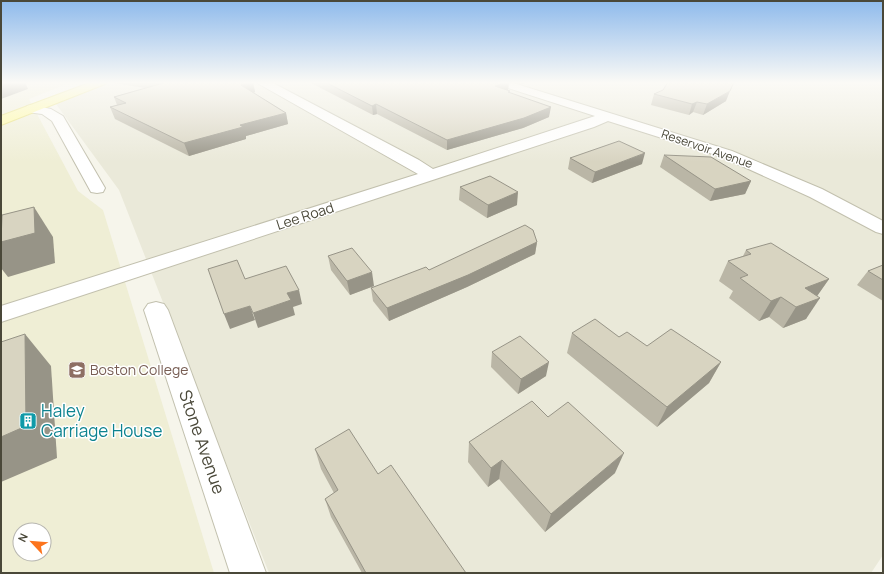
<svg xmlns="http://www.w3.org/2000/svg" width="884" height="574" viewBox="0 0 884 574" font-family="Manrope,sans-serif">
  <rect width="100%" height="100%" fill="#f6f5eb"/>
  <path fill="#eae9d9" d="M111 82H883V555L871 573H269L119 190 56 104Z"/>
  <path fill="#efeed5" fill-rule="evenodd" d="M1 82H72L29 99 78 191 103 210 214 573H1ZM20 530H44V554H20Z"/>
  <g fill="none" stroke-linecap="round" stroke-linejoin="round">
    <defs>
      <g id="street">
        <path d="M257 82H271L419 160 433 169 595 116 496 84 494 82H510L732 151 822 189 883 221V234L876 232 810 197 722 157 608 121 594 127 1 322V306L418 174 259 84Z"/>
        <path d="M32 105 51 109 63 116 105 188 103 192 97 193 91 192 52 121 42 114 27 112 26 109 27 106Z"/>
        <path d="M156 302 164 304 168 310 266 573H230L144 310 148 304Z"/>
      </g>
      <path id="primary" d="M92 82H107L105 84 1 125V116Z"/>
    </defs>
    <use href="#street" stroke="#c2c0ae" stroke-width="2"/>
    <use href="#primary" stroke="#e6de6a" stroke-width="2"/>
    <use href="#street" fill="#fff" fill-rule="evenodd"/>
    <use href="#primary" fill="#fffb9b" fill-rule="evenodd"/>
  </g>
  <g fill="#bab6a6">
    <path d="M108 82H253L255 92 254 93 286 113 288 124 246 136V139L189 156 115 119 110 107 117 105 114 97 145 88Z"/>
    <path d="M309 82H509L508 90H507L510 93 549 117 523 128 447 150 377 114 373 115Z"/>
    <path d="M513 82H529L522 84Z"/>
    <path d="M654 94 726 101 703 115 693 112 689 115 651 105Z"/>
    <path d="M664 155 751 181 745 194 710 201 660 167Z"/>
    <path d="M570 158 642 164 592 183 568 169Z"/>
    <path d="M460 187 517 205 487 218 459 200Z"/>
    <path d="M537 242 535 254 467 287 389 321 373 301 371 288 429 270Z"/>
    <path d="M746 250 829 279 817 296 806 319 783 328 769 317 759 321 729 298 733 291 719 281 728 261 743 256Z"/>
    <path d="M328 256 374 286 350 295 331 270Z"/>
    <path d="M883 265V301L857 285 868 271Z"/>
    <path d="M572 333 619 337 647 346 721 362 709 383 657 427 567 353Z"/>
    <path d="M492 352 546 376 518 394 491 367Z"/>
    <path d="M548 417 615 473 545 532 499 479 488 487 468 462 469 442Z"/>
    <path d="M315 449 378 474 466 573H362L331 517 325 499 334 493 321 469Z"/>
  </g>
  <g fill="#979487">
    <path d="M1 82H25L28 89 1 99Z"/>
    <path d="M253 82 255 92 244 95 241 85Z"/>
    <path d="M507 82H509L508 90 494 95 495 86Z"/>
    <path d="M522 82H529L522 84Z"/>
    <path d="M730 91 726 101 703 115 707 104Z"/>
    <path d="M697 102 693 112 689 115 692 104Z"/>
    <path d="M376 104 377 114 373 115 372 106Z"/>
    <path d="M551 107 549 117 523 128 447 150V140Z"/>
    <path d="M286 113 288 124 246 136V139L189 156 184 143 240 125Z"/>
    <path d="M645 153 642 164 592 183 595 172Z"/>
    <path d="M751 181 745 194 710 201 715 189Z"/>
    <path d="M518 192 517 205 487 218 488 205Z"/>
    <path d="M34 207 53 237 55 263 8 277 1 268V242Z"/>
    <path d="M537 242 535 254 467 287 389 321 387 308Z"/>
    <path d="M372 272 374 286 350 295 347 281Z"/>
    <path d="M829 279 815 299 805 288Z"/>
    <path d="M299 290 302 304 293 307 295 315 258 328 253 313 287 293Z"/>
    <path d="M781 297 769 317 759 321 771 301Z"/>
    <path d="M820 298 806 319 783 328 796 307Z"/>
    <path d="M250 306 255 320 230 329 224 314Z"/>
    <path d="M25 334 51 366 57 458 1 482V437Z"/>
    <path d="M549 362 546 376 518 394 521 379Z"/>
    <path d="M721 362 709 383 657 427 667 407Z"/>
    <path d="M624 453 615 473 545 532 551 514Z"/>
    <path d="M502 460 499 479 488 487 491 468Z"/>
  </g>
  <g fill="#d8d4c1" stroke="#979487">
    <path d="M163 82H253L241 85 286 113 240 125 243 127 184 143 110 107 126 103 114 97 167 82Z"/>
    <path d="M325 82H507L495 86 510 91 508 92 551 107 524 118 447 140 376 104 372 106Z"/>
    <path d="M668 82H734L730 91 707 104 697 102 692 104 654 94 663 90Z"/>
    <path d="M619 141 645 153 595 172 570 158Z"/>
    <path d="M664 155 711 157 751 181 715 189Z"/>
    <path d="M490 176 518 192 488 205 460 187Z"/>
    <path d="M34 207 35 233 1 242 2 215Z"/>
    <path d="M525 225 533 230 537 242 468 275 387 308 371 288 426 267 429 270Z"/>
    <path d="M771 243 829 279 805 288 820 298 796 307 781 297 771 301 740 278 748 275 728 261 751 254 746 250Z"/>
    <path d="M352 248 372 272 347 281 328 256Z"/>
    <path d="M237 260 245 279 286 266 299 290 287 293 291 300 253 313 250 306 224 314 208 269Z"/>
    <path d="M883 265V280L868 271Z"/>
    <path d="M595 319 619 337 627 332 647 346 671 329 721 362 667 407 572 333Z"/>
    <path d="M25 334 26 426 1 437V342Z"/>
    <path d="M520 336 549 362 521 379 492 352Z"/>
    <path d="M532 401 548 417 568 402 624 453 551 514 502 460 491 468 469 442Z"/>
    <path d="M349 429 378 474 391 465 466 573H366L325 499 338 490 315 449Z"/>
  </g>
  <linearGradient id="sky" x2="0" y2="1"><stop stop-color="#8ebaec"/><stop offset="0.51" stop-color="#fbfaf6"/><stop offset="1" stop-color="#fbfaf6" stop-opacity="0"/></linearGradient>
  <rect width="884" height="162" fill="url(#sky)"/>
  <defs>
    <symbol id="university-square" viewBox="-11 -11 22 22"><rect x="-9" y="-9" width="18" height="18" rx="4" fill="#8d6e63" stroke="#fff"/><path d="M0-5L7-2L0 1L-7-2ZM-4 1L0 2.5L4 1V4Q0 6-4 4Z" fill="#fff"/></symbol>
    <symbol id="building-square" viewBox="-11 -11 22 22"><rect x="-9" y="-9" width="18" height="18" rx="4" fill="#0f9aa8" stroke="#fff"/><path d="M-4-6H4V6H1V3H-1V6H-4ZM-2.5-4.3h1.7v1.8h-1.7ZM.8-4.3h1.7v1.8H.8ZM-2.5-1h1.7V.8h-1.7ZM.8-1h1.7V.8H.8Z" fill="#fff"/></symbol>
  </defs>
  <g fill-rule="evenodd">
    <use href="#university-square" x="67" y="360" width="20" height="20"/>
    <use href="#building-square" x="18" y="411" width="20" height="20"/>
  </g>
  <g text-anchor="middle" stroke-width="3" stroke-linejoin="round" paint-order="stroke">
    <g font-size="12" fill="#4a4839" stroke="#fff">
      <text transform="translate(707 149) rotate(19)" y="4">Reservoir Avenue</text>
    </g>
    <g font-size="14" fill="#4a4839" stroke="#fff">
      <text transform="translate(305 216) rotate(-18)" y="5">Lee Road</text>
    </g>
    <g font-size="14" fill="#785e54" stroke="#fff" text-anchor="start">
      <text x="90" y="375">Boston College</text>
    </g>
    <g font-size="17" fill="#0d838f" stroke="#fff" text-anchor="start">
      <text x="41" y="417">Haley<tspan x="41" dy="20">Carriage House</tspan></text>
    </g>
    <g font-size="17" fill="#4a4839" stroke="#fff">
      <text transform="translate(202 442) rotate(71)" y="6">Stone Avenue</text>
    </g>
  </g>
  <rect width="884" height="574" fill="none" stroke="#4a4839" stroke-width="4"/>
  <g transform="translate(32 542) rotate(296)"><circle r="19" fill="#ffffff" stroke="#b7b6b0"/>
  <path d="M0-3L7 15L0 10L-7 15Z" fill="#fc741d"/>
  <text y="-6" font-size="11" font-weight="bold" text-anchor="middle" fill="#4a4839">N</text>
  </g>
</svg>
